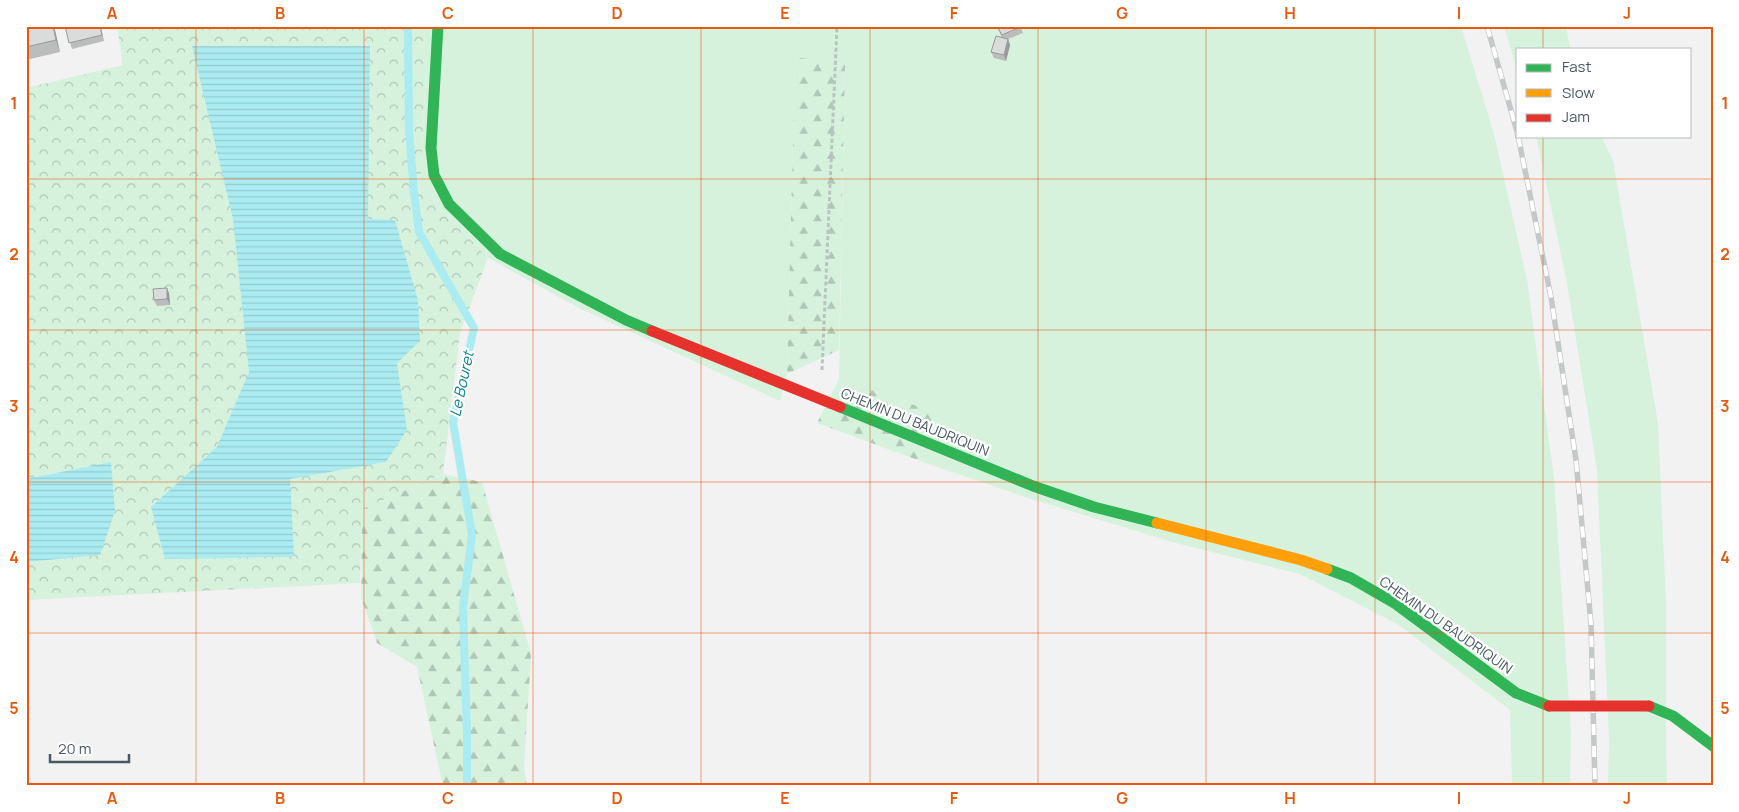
<svg xmlns="http://www.w3.org/2000/svg" width="1739" height="812" viewBox="0 0 1739 812" font-family="Manrope,sans-serif">
  <defs>
    <pattern id="forest-firs" width="22" height="20" patternUnits="userSpaceOnUse" patternTransform="scale(1.25)"><rect width="22" height="20" fill="#d6f2dd"/><path d="M5 1l3.5 6h-7zM16 11l3.5 6h-7z" fill="#b0c7b7"/></pattern>
    <pattern id="park-crowns" width="20" height="18" patternUnits="userSpaceOnUse" patternTransform="scale(1.25)"><rect width="20" height="18" fill="#d6f2dd"/><path d="M2 6a3 3 0 1 1 6 0M12 15a3 3 0 1 1 6 0" fill="none" stroke="#b0c7b7"/></pattern>
    <pattern id="water-rules" width="6" height="5" patternUnits="userSpaceOnUse" patternTransform="scale(1.25)"><rect width="6" height="5" fill="#aaecf1"/><path d="M0 2.5h6" fill="none" stroke="#94ccd1"/></pattern>
  </defs>
  <rect width="100%" height="100%" fill="#f3f2f2"/>
  <g fill="#d6f2dd">
    <path d="M417 26H1461L1494 134 1527 280 1554 478 1571 732 1570 786H1512L1510 710 1399 625 1300 574 1172 542 1028 498 923 462 940 414 839 379 845 64 795 57 787 374 780 401 579 308 488 258 420 187 426 70 424 33Z"/>
    <path d="M1504 26H1566L1570 49H1518V73Z"/>
    <path d="M1536 136H1601L1613 160 1658 423 1666 604V740L1667 786H1608L1609 739 1597 470 1567 283Z"/>
  </g>
  <g fill="url(#forest-firs)">
    <path d="M795 57 845 64 839 350 787 374Z"/>
    <path d="M839 379 940 414 923 462 817 423Z"/>
    <path d="M443 474 482 482 531 654 524 768 527 786H443L417 667 377 643 361 597 362 509Z"/>
  </g>
  <path fill="url(#park-crowns)" d="M117 26H416L424 33 426 70 420 187 488 258 460 333 443 474 362 509 360 583 26 600V88L123 65Z"/>
  <g fill="url(#water-rules)">
    <path d="M192 46H370L368 219 395 220 418 300 420 341 397 363 407 430 386 462 290 479 294 557 165 559 151 507 217 447 249 372 233 219Z"/>
    <path d="M111 462 115 511 100 555 26 562V479Z"/>
  </g>
  <g fill="none" stroke-linecap="round" stroke-linejoin="round">
    <path stroke="#aaecf1" stroke-width="8" d="M408 26 409 130 414 193 419 232 474 328 453 422 472 535 463 607 467 735V786"/>
    <path stroke="#b8c5bf" stroke-width="3" stroke-dasharray="4 2.5" stroke-linecap="butt" d="M822 370 837 26"/>
    <g stroke="#30b455" stroke-width="11">
      <path d="M438 26 431 148 434 175 449 204 500 254 626 320 652 331"/>
      <path d="M840 407 1033 486 1094 507 1157 523"/>
      <path d="M1327 569 1351 578 1396 604 1516 693 1549 706"/>
      <path d="M1649 706 1673 716 1713 746"/>
    </g>
    <path stroke="#ff9f0a" stroke-width="11" d="M1157 523 1301 560 1327 569"/>
    <path stroke="#e5322d" stroke-width="11" d="M652 331 840 407"/>
    <defs>
      <g id="rail">
        <path d="M1487 26 1518 135"/>
        <path d="M1518 136 1551 297 1576 460 1591 624 1595 786"/>
      </g>
    </defs>
    <use href="#rail" stroke="#c5c8c9" stroke-width="5.5"/>
    <use href="#rail" stroke="#fff" stroke-width="4" stroke-dasharray="11" stroke-linecap="butt"/>
    <path stroke="#e5322d" stroke-width="11" d="M1549 706H1649"/>
  </g>
  <g fill="#bbbcbc">
    <path d="M26 26H54L60 52 26 60Z"/>
    <path d="M65 26H101L104 41 72 49Z"/>
    <path d="M997 26H1020L1023 33 1008 39 1010 45 1006 61 994 58 991 52 1002 38Z"/>
    <path d="M169 293 170 305 157 306 154 300Z"/>
  </g>
  <g fill="#999">
    <path d="M53 26H54L60 52 56 40Z"/>
    <path d="M1008 39 1010 45 1006 61 1004 55Z"/>
    <path d="M167 288 169 293 170 305 167 299Z"/>
  </g>
  <g fill="#dadbdb" stroke="#999">
    <path d="M26 26H53L56 40 26 47Z"/>
    <path d="M65 26H100L102 35 69 43Z"/>
    <path d="M997 26H1020V27L1002 35Z"/>
    <path d="M996 36 1008 39 1004 55 991 52Z"/>
    <path d="M167 288V299L154 300 153 289Z"/>
  </g>
  <path fill="none" stroke="#e8590c" stroke-width="1" stroke-opacity="0.55" d="M196 26V786M364 26V786M533 26V786M701 26V786M870 26V786M1038 26V786M1206 26V786M1375 26V786M1543 26V49M1543 136V786M26 179H1713M26 330H1713M26 482H1713M26 633H1713"/>
  <g text-anchor="middle" stroke-width="4.5" stroke-linejoin="round" paint-order="stroke">
    <g font-size="14" fill="#485860" stroke="#fff">
      <text transform="translate(915 422) rotate(22)" y="5">CHEMIN DU BAUDRIQUIN</text>
      <text transform="translate(1446 625) rotate(35)" y="5">CHEMIN DU BAUDRIQUIN</text>
    </g>
    <g font-size="15" font-style="italic" fill="#08828d" stroke="#fff">
      <text transform="translate(462 384) rotate(-78)" y="5">Le Bouret</text>
    </g>
  </g>
  <rect width="1739" height="812" fill="none" stroke="#ffffff" stroke-width="55"/>
  <rect x="1516" y="48" width="175" height="90" fill="#ffffff" stroke="#b6bcbf"/>
  <rect x="1526" y="64" width="25" height="8" fill="#30b455" stroke="#b6bcbf"/>
  <text x="1562" y="72" font-size="15" fill="#485860">Fast</text>
  <rect x="1526" y="89" width="25" height="8" fill="#ff9f0a" stroke="#b6bcbf"/>
  <text x="1562" y="98" font-size="15" fill="#485860">Slow</text>
  <rect x="1526" y="114" width="25" height="8" fill="#e5322d" stroke="#b6bcbf"/>
  <text x="1562" y="122" font-size="15" fill="#485860">Jam</text>
  <path d="M50 754v8h79v-8" fill="none" stroke="#485860" stroke-width="2.5"/>
  <text x="58" y="754" font-size="15" fill="#485860" stroke="#ffffff" stroke-width="4" paint-order="stroke">20 m</text>
  <rect x="28" y="28" width="1684" height="756" fill="none" stroke="#e8590c" stroke-width="2"/>
  <g font-size="16" text-anchor="middle" font-weight="bold" fill="#e8590c">
    <text x="112" y="19">A</text>
    <text x="280" y="19">B</text>
    <text x="448" y="19">C</text>
    <text x="617" y="19">D</text>
    <text x="785" y="19">E</text>
    <text x="954" y="19">F</text>
    <text x="1122" y="19">G</text>
    <text x="1290" y="19">H</text>
    <text x="1459" y="19">I</text>
    <text x="1627" y="19">J</text>
    <text x="14" y="109">1</text>
    <text x="1725" y="109">1</text>
    <text x="14" y="260">2</text>
    <text x="1725" y="260">2</text>
    <text x="14" y="412">3</text>
    <text x="1725" y="412">3</text>
    <text x="14" y="563">4</text>
    <text x="1725" y="563">4</text>
    <text x="14" y="714">5</text>
    <text x="1725" y="714">5</text>
    <text x="112" y="804">A</text>
    <text x="280" y="804">B</text>
    <text x="448" y="804">C</text>
    <text x="617" y="804">D</text>
    <text x="785" y="804">E</text>
    <text x="954" y="804">F</text>
    <text x="1122" y="804">G</text>
    <text x="1290" y="804">H</text>
    <text x="1459" y="804">I</text>
    <text x="1627" y="804">J</text>
  </g>
</svg>
